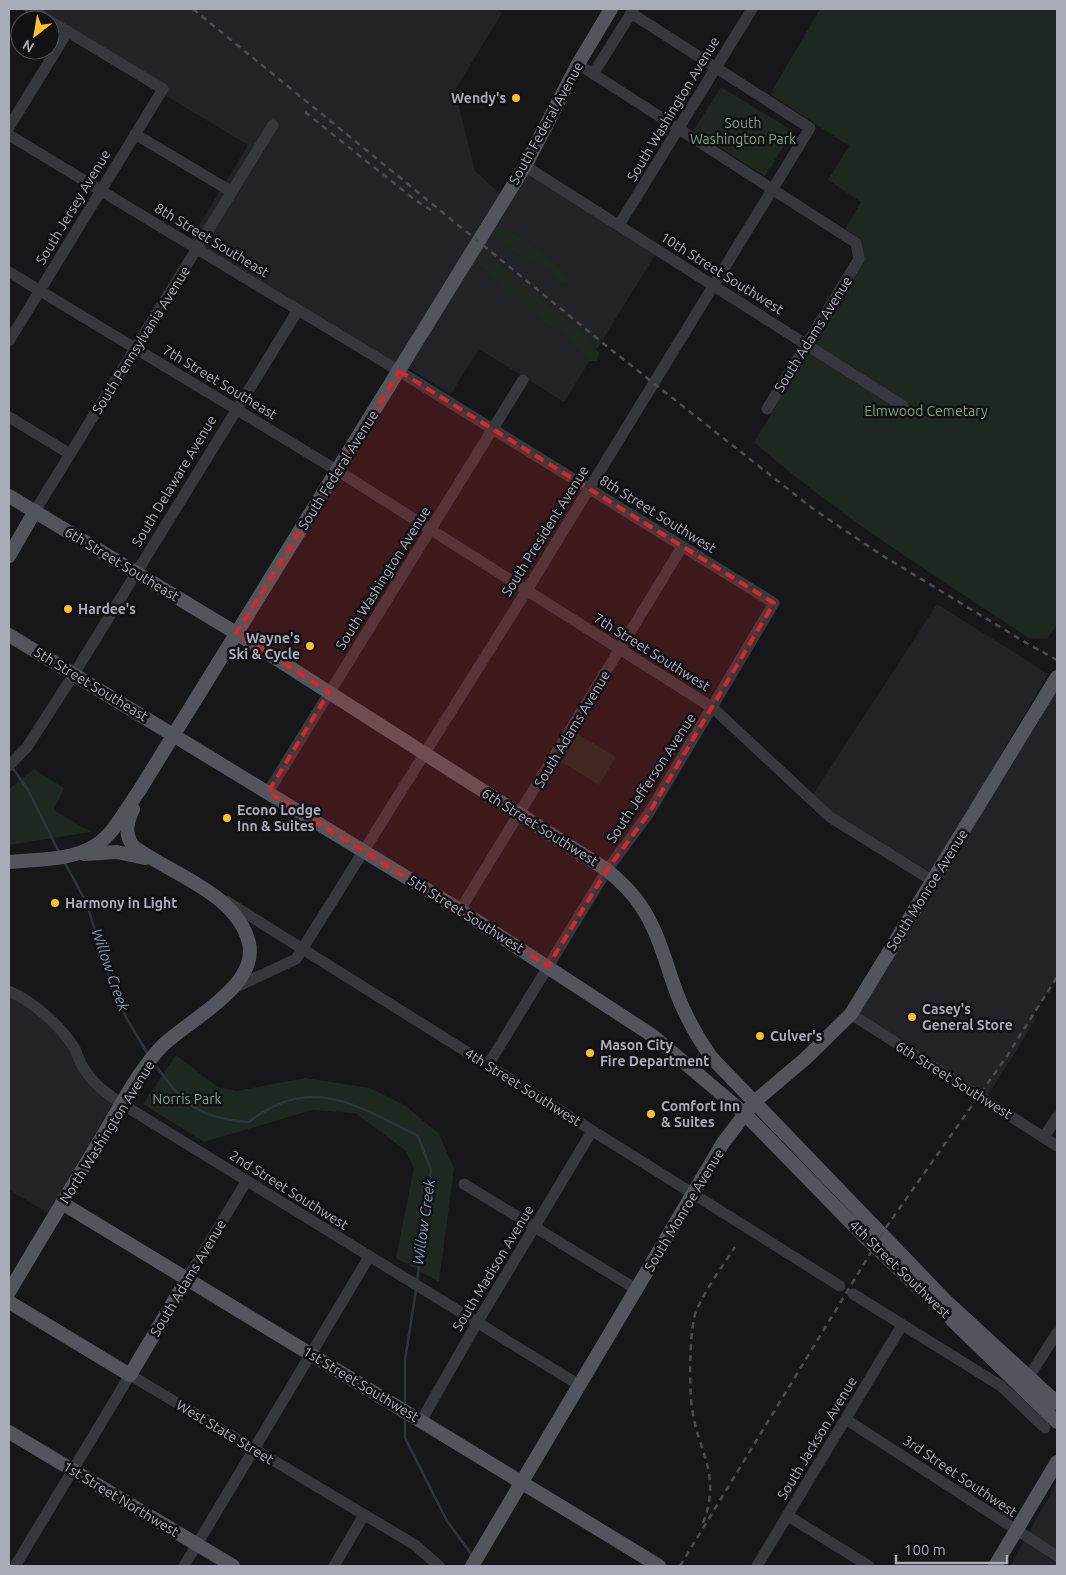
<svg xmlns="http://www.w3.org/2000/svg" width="1066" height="1575" viewBox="0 0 1066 1575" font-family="Ubuntu,sans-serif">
  <rect width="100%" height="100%" fill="#171619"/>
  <g fill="#232226">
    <path d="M21 9H495L502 13 455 90 475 171 501 195 399 365 190 240 248 145Z"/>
    <path d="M526 170 657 252 564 402 479 349 451 394 406 367Z"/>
    <path d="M937 604 1048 674 932 873 839 818 812 796Z"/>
    <path d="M1057 685V977L1033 1016 1036 1019 987 1097 856 1016Z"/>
    <path d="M9 991 42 1012 115 1100 48 1213 9 1190Z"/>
    <path d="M1057 1482V1566H1010Z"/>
  </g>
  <g fill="#1e2720">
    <path d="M820 9H1057V625L1047 639 1029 638C935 576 838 516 754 442L863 260C863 243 859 238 845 229L861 202 828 180 849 146 770 94Z"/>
    <path d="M721 87 793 131 765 176 693 131Z"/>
    <path d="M495 226C510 225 564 268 571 281L563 284 553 276 549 269 527 261 493 236 490 232Z"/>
    <path d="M479 248H483L526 288 583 331 599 353 597 361H590L558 330 547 325 478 264 476 258Z"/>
    <path d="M571 730 616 757 599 785 554 757Z"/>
    <path d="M34 769 64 788 54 810 91 832 9 845V789Z"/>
    <path d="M176 1055 218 1087 237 1091 305 1078 370 1088 406 1106 439 1134 454 1168 439 1282 396 1258 414 1168 405 1150 355 1113 312 1110 204 1142 143 1104Z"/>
  </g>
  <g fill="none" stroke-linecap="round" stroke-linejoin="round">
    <g stroke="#2c353d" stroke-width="2.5">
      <path d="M12 767 28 790 59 852"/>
      <path d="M64 861 87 904 114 993 128 1021 148 1054"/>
      <path d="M154 1063C182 1103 199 1119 249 1122 311 1073 358 1106 418 1136L431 1170 417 1282"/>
      <path d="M405 1406V1360L416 1290"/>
      <path d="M405 1416V1438L447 1521 472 1555"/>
    </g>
    <g stroke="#37383e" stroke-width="11">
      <path d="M30 9 49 20"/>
      <path d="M578 64 856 243 859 259 767 409"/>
      <path d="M593 74 634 9"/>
      <path d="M9 127 68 31"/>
      <path d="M135 134 232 192"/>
      <path d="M9 135 399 371 774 603 649 813 607 870 488 1065"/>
      <path d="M525 166 903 406"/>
      <path d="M619 225 752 9"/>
      <path d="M9 272 338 471 713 708 830 817 933 881"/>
      <path d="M9 341 163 89 50 21"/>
      <path d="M9 417 70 454"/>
      <path d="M35 511 273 125"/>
      <path d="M9 766 27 747 74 674 298 310"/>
      <path d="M268 792 523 380"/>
      <path d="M226 901 840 1286"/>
      <path d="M460 910 682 547"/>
      <path d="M236 987 296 959 527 590 810 128 631 13"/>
      <path d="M9 991C34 1002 60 1025 75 1049 78 1056 80 1064 85 1070 94 1085 108 1094 122 1104L579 1385"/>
      <path d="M851 1014 1057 1146"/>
      <path d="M1044 1137 1057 1117"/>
      <path d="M464 1184 636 1289"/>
      <path d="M187 1279 246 1182"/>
      <path d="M853 1294 1001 1386 1045 1428"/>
      <path d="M1029 1376 1057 1333"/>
      <path d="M847 1420 1057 1556"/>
      <path d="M421 1421 477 1323 592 1131"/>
      <path d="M788 1516 869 1566"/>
      <path d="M15 1566 130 1375 415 1545 439 1566"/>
      <path d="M184 1566 369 1257"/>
      <path d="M334 1566 364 1515"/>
      <path d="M757 1566 902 1325"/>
    </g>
    <g stroke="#53555d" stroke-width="14">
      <path d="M9 496 236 633 607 870C620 881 632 892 641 906 659 933 666 964 677 994 686 1017 697 1037 711 1057L947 1302 1057 1403"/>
      <path d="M9 556 35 511"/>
      <path d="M9 635 460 910 653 1036 745 1114 868 1240 935 1303"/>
      <path d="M84 854 117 852 145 858"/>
      <path d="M9 862C35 859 72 861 96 845 114 834 126 809 139 791L525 166 578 64 611 9"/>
      <path d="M62 1203 659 1566"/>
      <path d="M9 1292C39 1241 70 1190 100 1140 120 1108 137 1072 163 1045 189 1020 259 986 249 943 237 893 170 874 133 846 124 833 127 822 133 809"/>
      <path d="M9 1302 130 1375 187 1279"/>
      <path d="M952 1320 1057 1422"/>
      <path d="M9 1432 233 1566"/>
      <path d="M472 1566 723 1143 754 1102 805 1059 851 1014 1057 677"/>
      <path d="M995 1566 1057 1462"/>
    </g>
    <g stroke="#4a4c53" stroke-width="2.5" stroke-dasharray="6 5" stroke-linecap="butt">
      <path d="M193 9 609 348 812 508 880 554 1028 644 1057 660"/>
      <path d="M305 112 415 200 431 210"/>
      <path d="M703 1523C722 1473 698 1453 692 1408 689 1389 689 1326 697 1309 707 1287 722 1267 735 1247"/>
      <path d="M680 1566 887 1226 1007 1056 1057 977"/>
    </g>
  </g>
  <path fill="#d62828" fill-opacity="0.2" stroke="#d62828" stroke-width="4" stroke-dasharray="10 6" stroke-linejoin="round" d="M399 371 774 603 649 813 607 870 548 966 268 792 329 692 236 633Z"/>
  <g fill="#fac02d" stroke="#121114" stroke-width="2">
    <circle cx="516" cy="98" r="5"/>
    <circle cx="68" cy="609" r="5"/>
    <circle cx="310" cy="646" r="5"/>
    <circle cx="227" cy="818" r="5"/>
    <circle cx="55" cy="903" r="5"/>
    <circle cx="912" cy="1017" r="5"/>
    <circle cx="760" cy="1036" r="5"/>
    <circle cx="590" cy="1053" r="5"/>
    <circle cx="651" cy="1114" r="5"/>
  </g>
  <g text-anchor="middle" stroke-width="5" stroke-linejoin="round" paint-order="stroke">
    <g font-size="14" font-weight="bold" fill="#a8acb9" stroke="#121114" text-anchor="start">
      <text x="506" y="103" text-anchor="end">Wendy's</text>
      <text x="78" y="614">Hardee's</text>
      <text x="300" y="643" text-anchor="end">Wayne's<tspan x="300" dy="16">Ski &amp; Cycle</tspan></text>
      <text x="237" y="815">Econo Lodge<tspan x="237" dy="16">Inn &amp; Suites</tspan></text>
      <text x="65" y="908">Harmony in Light</text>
      <text x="922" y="1014">Casey's<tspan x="922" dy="16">General Store</tspan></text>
      <text x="770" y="1041">Culver's</text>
      <text x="600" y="1050">Mason City<tspan x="600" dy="16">Fire Department</tspan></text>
      <text x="661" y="1111">Comfort Inn<tspan x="661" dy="16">&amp; Suites</tspan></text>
    </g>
    <g font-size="14" fill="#a8acb9" stroke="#121114">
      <text transform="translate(673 109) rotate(-59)" y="5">South Washington Avenue</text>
      <text transform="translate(546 123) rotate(-61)" y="5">South Federal Avenue</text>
      <text transform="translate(73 207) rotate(-59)" y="5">South Jersey Avenue</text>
      <text transform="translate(212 240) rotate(31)" y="5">8th Street Southeast</text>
      <text transform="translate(722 273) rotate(32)" y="5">10th Street Southwest</text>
      <text transform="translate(813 334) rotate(-58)" y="5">South Adams Avenue</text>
      <text transform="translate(141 340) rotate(-58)" y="5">South Pennsylvania Avenue</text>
      <text transform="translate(220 382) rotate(31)" y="5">7th Street Southeast</text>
      <text transform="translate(338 470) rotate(-58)" y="5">South Federal Avenue</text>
      <text transform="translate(174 481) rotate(-59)" y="5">South Delaware Avenue</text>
      <text transform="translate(658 514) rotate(32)" y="5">8th Street Southwest</text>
      <text transform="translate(545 531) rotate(-58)" y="5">South President Avenue</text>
      <text transform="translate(122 564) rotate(31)" y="5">6th Street Southeast</text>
      <text transform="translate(383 578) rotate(-58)" y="5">South Washington Avenue</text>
      <text transform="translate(652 652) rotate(32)" y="5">7th Street Southwest</text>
      <text transform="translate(91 684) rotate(31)" y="5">5th Street Southeast</text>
      <text transform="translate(572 729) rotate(-59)" y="5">South Adams Avenue</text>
      <text transform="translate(651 778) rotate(-57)" y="5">South Jefferson Avenue</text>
      <text transform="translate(540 827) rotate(32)" y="5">6th Street Southwest</text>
      <text transform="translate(927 890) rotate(-58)" y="5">South Monroe Avenue</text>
      <text transform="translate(466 914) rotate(32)" y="5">5th Street Southwest</text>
      <text transform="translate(954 1080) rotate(32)" y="5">6th Street Southwest</text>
      <text transform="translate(523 1087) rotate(32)" y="5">4th Street Southwest</text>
      <text transform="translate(107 1132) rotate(-58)" y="5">North Washington Avenue</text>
      <text transform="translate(289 1190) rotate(32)" y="5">2nd Street Southwest</text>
      <text transform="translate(684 1210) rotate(-59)" y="5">South Monroe Avenue</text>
      <text transform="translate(493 1268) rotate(-59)" y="5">South Madison Avenue</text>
      <text transform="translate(900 1269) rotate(44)" y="5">4th Street Southwest</text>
      <text transform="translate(188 1278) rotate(-59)" y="5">South Adams Avenue</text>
      <text transform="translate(361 1384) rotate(31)" y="5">1st Street Southwest</text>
      <text transform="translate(225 1432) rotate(31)" y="5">West State Street</text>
      <text transform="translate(817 1438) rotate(-59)" y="5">South Jackson Avenue</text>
      <text transform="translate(960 1476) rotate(34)" y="5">3rd Street Southwest</text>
      <text transform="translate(121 1499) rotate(31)" y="5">1st Street Northwest</text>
    </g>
    <g font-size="14" fill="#7ea582" stroke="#121114">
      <text x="743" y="128">South<tspan x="743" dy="16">Washington Park</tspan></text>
      <text x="926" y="416">Elmwood Cemetary</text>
      <text x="187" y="1104">Norris Park</text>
    </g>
    <g font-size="15" font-style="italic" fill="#7d98b6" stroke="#121114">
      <text transform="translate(110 970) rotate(71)" y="5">Willow Creek</text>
      <text transform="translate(424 1222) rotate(-82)" y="5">Willow Creek</text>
    </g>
  </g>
  <rect width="1066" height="1575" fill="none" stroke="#a8acb9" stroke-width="20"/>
  <g transform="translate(35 35) rotate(211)"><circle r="24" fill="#121114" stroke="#4e4f56"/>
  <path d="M0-4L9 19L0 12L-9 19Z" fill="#fac02d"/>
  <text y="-8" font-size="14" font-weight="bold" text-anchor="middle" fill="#a8acb9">N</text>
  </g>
  <path d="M896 1555v8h111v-8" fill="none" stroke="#a8acb9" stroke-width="2.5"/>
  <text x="904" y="1555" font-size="15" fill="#a8acb9" stroke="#121114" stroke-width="4" paint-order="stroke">100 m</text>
</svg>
